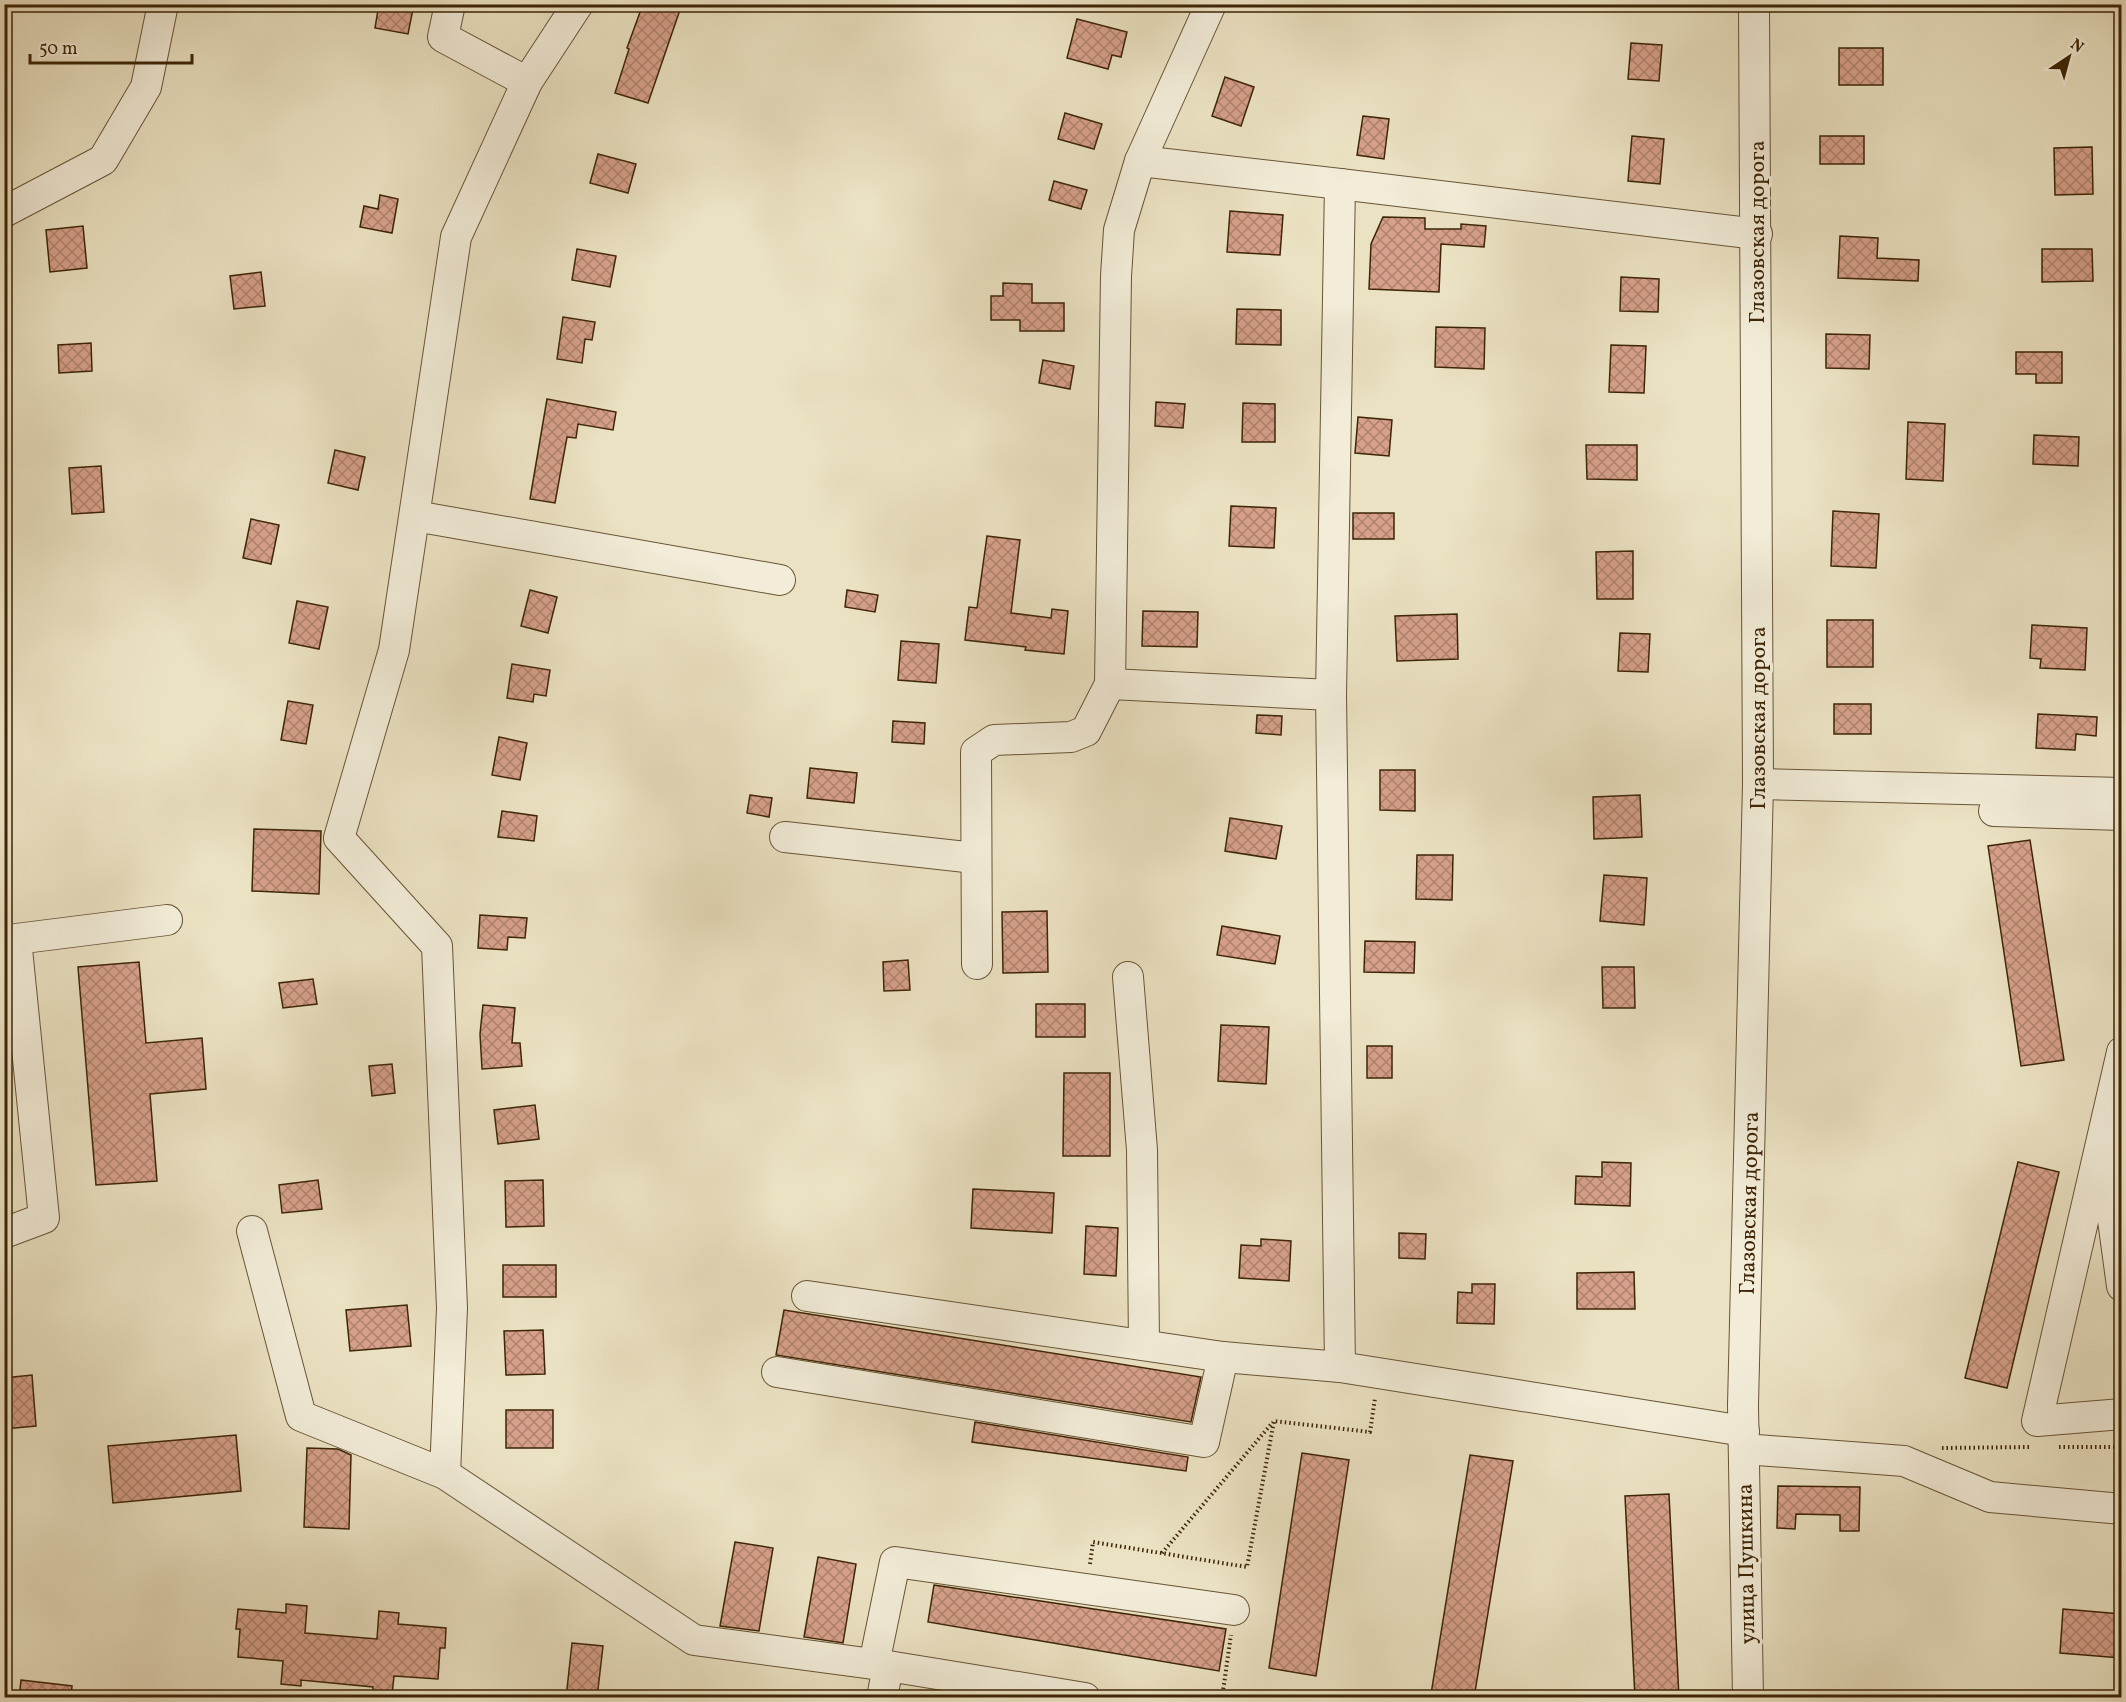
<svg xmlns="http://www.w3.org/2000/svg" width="2126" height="1702" viewBox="0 0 2126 1702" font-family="Vollkorn,serif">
  <defs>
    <pattern id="building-cross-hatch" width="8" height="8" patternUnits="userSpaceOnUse" patternTransform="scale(1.5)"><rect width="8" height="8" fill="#d6a08a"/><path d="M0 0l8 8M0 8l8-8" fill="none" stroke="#af826f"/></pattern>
  </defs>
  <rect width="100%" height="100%" fill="#ebe2c3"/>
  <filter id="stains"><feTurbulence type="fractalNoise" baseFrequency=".00333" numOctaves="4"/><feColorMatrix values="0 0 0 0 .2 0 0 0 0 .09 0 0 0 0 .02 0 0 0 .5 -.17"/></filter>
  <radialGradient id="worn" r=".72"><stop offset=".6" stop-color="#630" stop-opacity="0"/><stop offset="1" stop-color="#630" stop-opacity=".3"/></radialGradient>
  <g fill="url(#building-cross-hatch)" stroke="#3d2506" stroke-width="1.5">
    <path d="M379 4H414L408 34 375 28Z"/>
    <path d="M643 4H682L648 103 615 93 629 49 627 48Z"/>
    <path d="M1077 19 1127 32 1121 57 1112 55 1108 69 1067 58Z"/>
    <path d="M1631 43 1662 45 1659 81 1628 79Z"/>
    <rect x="1839" y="48" width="44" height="37"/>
    <path d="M1225 77 1254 87 1241 126 1212 116Z"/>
    <path d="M1065 113 1102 124 1094 149 1058 139Z"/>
    <path d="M1363 116 1389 119 1384 159 1357 155Z"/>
    <path d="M1632 136 1664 139 1660 184 1628 181Z"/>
    <rect x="1820" y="136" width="44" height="28"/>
    <path d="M2092 147 2093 194 2055 195 2054 148Z"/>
    <path d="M598 154 636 164 628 193 590 183Z"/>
    <path d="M1054 181 1087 190 1081 209 1049 200Z"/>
    <path d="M380 195 398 199 392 233 360 227 364 206 378 209Z"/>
    <path d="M1230 211 1283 215 1280 255 1227 252Z"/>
    <path d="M1383 217 1425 218V229H1461V224L1486 226 1484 247 1441 244 1439 292 1369 289 1371 244Z"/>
    <path d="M83 226 87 268 50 272 46 230Z"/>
    <path d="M1840 236 1878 238 1877 258 1919 260 1918 281 1838 278Z"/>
    <path d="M577 249 616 256 610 287 572 280Z"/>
    <path d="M2042 249H2092L2093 281 2042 282Z"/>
    <path d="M261 272 265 306 234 309 230 276Z"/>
    <path d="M1621 277 1659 279 1658 312 1620 311Z"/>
    <path d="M1003 283 1032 284V303H1064V331H1020V320H991V296H1003Z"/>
    <path d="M1237 309 1281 310V345L1236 344Z"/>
    <path d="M563 317 595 322 592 340 585 339 582 363 557 359Z"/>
    <path d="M1436 327 1485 328 1484 369 1435 367Z"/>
    <path d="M1826 334 1870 335 1869 369 1826 368Z"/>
    <path d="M91 343 92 371 59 373 58 345Z"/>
    <path d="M1611 345 1646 346 1644 393 1609 392Z"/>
    <path d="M2016 352H2062V383H2036V374H2016Z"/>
    <path d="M1043 360 1074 366 1070 389 1039 383Z"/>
    <path d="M547 399 616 412 613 430 578 424 576 438 567 437 555 503 530 499Z"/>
    <path d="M1156 402 1185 404 1183 428 1155 426Z"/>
    <path d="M1243 403 1275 404V442H1242Z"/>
    <path d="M1358 417 1392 420 1389 456 1355 453Z"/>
    <path d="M1908 422 1945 424 1943 481 1906 479Z"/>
    <path d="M2034 435 2079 437 2078 466 2033 464Z"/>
    <path d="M1586 445H1637V480L1587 479Z"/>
    <path d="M335 450 365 457 358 490 328 483Z"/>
    <path d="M101 466 104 512 72 514 69 468Z"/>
    <path d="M1231 506 1276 508 1274 548 1229 546Z"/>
    <path d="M1833 511 1879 514 1876 568 1831 566Z"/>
    <rect x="1353" y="513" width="41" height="26"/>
    <path d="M251 519 279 525 271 564 243 558Z"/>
    <path d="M987 536 1020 540 1011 613 1051 618 1052 609 1068 611 1064 654 1025 650 1026 647 965 640 969 607 977 608Z"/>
    <path d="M1633 551V599H1597L1596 552Z"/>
    <path d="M530 590 557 597 548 633 521 626Z"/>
    <path d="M847 590 878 595 875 612 845 607Z"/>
    <path d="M297 601 328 607 319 649 289 643Z"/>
    <path d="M1143 611 1198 612 1197 647 1142 646Z"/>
    <path d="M1457 614 1458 659 1397 661 1395 616Z"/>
    <rect x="1827" y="620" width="46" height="47"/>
    <path d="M2032 625 2087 628 2085 670 2040 668 2041 659 2030 658Z"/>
    <path d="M1620 633 1650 634 1648 672 1618 671Z"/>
    <path d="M901 641 939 644 936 683 898 680Z"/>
    <path d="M512 664 550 670 546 696 534 694 533 702 507 698Z"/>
    <path d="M288 701 313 705 306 744 281 740Z"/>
    <rect x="1834" y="704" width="37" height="30"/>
    <path d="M2038 714 2097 717 2096 736 2076 734 2075 750 2036 748Z"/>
    <path d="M1257 715 1282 716 1281 735 1256 733Z"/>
    <path d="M893 721 925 723 924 744 892 742Z"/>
    <path d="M499 737 527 743 520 780 492 775Z"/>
    <path d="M810 768 857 773 854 803 807 798Z"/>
    <path d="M1380 770H1415V811L1380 810Z"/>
    <path d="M750 795 772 798 769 817 747 813Z"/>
    <path d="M1640 795 1642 837 1594 839 1593 797Z"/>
    <path d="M502 811 537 816 534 841 498 837Z"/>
    <path d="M1230 818 1282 826 1276 859 1225 851Z"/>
    <path d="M254 829 321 831 319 894 252 891Z"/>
    <path d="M2030 840 2064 1060 2021 1066 1988 846Z"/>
    <path d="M1417 855H1453L1452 900 1416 899Z"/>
    <path d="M1604 875 1647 878 1644 925 1600 921Z"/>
    <path d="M1047 911 1048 972 1003 973 1002 912Z"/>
    <path d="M480 915 527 918 525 938 508 937 507 950 478 948Z"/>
    <path d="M1222 926 1280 936 1275 964 1217 955Z"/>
    <path d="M1365 941 1415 942 1414 973 1364 972Z"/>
    <path d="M908 960 910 990 884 991 883 962Z"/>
    <path d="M139 962 146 1043 202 1038 206 1089 150 1094 157 1181 96 1185 78 967Z"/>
    <path d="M1602 967H1634L1635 1008H1603Z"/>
    <path d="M313 979 317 1004 283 1008 279 983Z"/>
    <rect x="1036" y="1004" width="49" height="33"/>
    <path d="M483 1005 515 1008 512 1043H520L522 1066 482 1069 480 1034Z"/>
    <path d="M1221 1025 1269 1027 1266 1084 1218 1081Z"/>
    <rect x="1367" y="1046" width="25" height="32"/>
    <path d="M392 1064 395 1093 372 1096 369 1066Z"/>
    <path d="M1064 1073H1110V1156H1063Z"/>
    <path d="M535 1105 539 1139 498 1144 494 1110Z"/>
    <path d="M1602 1162 1631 1163 1630 1206 1575 1204 1576 1176 1602 1177Z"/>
    <path d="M2018 1162 2059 1172 2007 1388 1965 1378Z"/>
    <path d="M318 1180 322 1209 282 1213 279 1185Z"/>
    <path d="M543 1180 544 1226 506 1227 505 1181Z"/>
    <path d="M973 1189 1054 1193 1052 1233 971 1228Z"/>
    <path d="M1086 1226 1118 1228 1116 1276 1084 1274Z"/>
    <path d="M1399 1233 1426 1234 1425 1259 1399 1258Z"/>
    <path d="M1261 1239 1291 1241 1289 1281 1239 1278 1241 1245 1261 1246Z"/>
    <rect x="503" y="1265" width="53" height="32"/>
    <path d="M1634 1272 1635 1309H1577V1273Z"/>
    <path d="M1472 1284H1495L1494 1324 1457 1323 1458 1292 1472 1293Z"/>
    <path d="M407 1305 411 1346 350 1351 346 1310Z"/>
    <path d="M784 1310 1201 1377 1191 1422 776 1355Z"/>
    <path d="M543 1330 545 1374 506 1375 504 1331Z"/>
    <path d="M32 1375 36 1426 4 1429V1378Z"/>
    <rect x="506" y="1410" width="47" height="38"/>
    <path d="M975 1422 1188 1457 1186 1471 972 1442Z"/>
    <path d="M236 1435 241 1491 113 1503 108 1446Z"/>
    <path d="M307 1448 338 1449 351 1455 349 1529 304 1527Z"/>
    <path d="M1302 1453 1349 1460 1316 1676 1269 1668Z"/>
    <path d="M1470 1455 1513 1461 1474 1698H1450L1431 1694Z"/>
    <path d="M1778 1486 1860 1487 1859 1531H1840V1515L1796 1514 1795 1529 1777 1528Z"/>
    <path d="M1669 1494 1679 1698H1635L1625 1496Z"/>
    <path d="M735 1542 773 1548 759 1631 720 1626Z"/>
    <path d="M818 1557 856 1564 843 1643 804 1637Z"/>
    <path d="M934 1585 1226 1629 1219 1671 928 1622Z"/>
    <path d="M286 1604 307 1606 305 1633 377 1639 379 1611 399 1613 398 1624 446 1628 445 1648H440L438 1679 394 1676 392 1695 373 1693V1687L301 1680V1686L281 1684 283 1661 238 1657 240 1629H236L238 1609 286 1613Z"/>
    <path d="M2063 1609 2121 1614V1658L2060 1653Z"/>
    <path d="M572 1643 603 1646 597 1698H566Z"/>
    <path d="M21 1680 72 1686 71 1698H19Z"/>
  </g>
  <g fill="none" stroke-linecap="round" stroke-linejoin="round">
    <defs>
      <g id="minor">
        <path d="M450 4 443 37 527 82"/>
        <path d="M1140 161 1340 184 1331 695 1340 1367 1744 1431"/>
        <path d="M1340 184 1757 234"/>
        <path d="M4 212 103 160 146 87 163 4"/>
        <path d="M415 516 780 580"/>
        <path d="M1110 684 1331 695"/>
        <path d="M1758 784 2122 793"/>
        <path d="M1994 811 2122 815"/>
        <path d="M785 837 975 858"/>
        <path d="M977 964 976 752 994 740 1071 737 1086 731 1110 684 1116 276 1119 230 1140 161 1211 4"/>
        <path d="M1128 977 1142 1150 1144 1345"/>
        <path d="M2122 1052 2037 1421 2122 1414"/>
        <path d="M2104 1154 2122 1286"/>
        <path d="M252 1231 301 1416 445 1474 694 1640 888 1666"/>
        <path d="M4 1233 44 1218 16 939 167 920"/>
        <path d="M807 1296 1223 1357 1340 1367"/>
        <path d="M777 1372 1204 1442 1223 1357"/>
        <path d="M1744 1449 1904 1461 1990 1497 2122 1509"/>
        <path d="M445 1474 452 1308 437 946 339 838 394 650 456 237 527 82 578 4"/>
        <path d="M874 1664 895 1562 1234 1610"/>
        <path d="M882 1698 888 1666 1085 1698"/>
        <path id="s1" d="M1748 1698 1743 1405 1758 784 1754 4"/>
      </g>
    </defs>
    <use href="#minor" stroke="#685435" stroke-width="32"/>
    <g stroke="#3d2506" stroke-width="4" stroke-dasharray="1.5 3" stroke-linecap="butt">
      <path d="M2059 1447H2122"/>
      <path d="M1942 1448 2031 1447"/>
      <path d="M1162 1553 1273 1422"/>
      <path d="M1090 1564 1093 1542 1247 1567 1274 1421 1370 1432 1375 1398"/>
      <path d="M1222 1698 1231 1635"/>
    </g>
    <use href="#minor" stroke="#f2ecd8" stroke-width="30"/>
  </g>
  <g text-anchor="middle" stroke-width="6" stroke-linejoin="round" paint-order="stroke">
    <g font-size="22" fill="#3d2506" stroke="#f2ecd8">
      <text transform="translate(1756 232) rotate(-90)" y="8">Глазовская дорога</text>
      <text transform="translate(1757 718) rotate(-90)" y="8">Глазовская дорога</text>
      <text dy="8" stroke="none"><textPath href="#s1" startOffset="495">Глазовская дорога</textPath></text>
      <text transform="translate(1745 1564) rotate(-91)" y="8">улица Пушкина</text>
    </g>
  </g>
  <rect width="2126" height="1702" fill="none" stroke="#ebe2c3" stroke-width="24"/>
  <rect x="6" y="6" width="2114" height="1690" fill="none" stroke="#3d2506" stroke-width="3"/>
  <rect x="12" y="12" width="2102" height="1678" fill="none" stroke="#3d2506" stroke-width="1.5"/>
  <g transform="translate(2069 57) rotate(36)" stroke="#f2ecd8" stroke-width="4.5" paint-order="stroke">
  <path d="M0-4.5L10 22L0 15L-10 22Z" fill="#3d2506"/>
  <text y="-9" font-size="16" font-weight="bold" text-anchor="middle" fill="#3d2506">N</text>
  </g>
  <path d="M30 54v9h162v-9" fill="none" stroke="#3d2506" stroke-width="3"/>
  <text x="39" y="54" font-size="18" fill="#3d2506" stroke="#f2ecd8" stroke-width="4.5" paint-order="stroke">50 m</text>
  <rect width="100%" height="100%" filter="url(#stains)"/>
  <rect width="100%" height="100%" fill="url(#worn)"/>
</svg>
